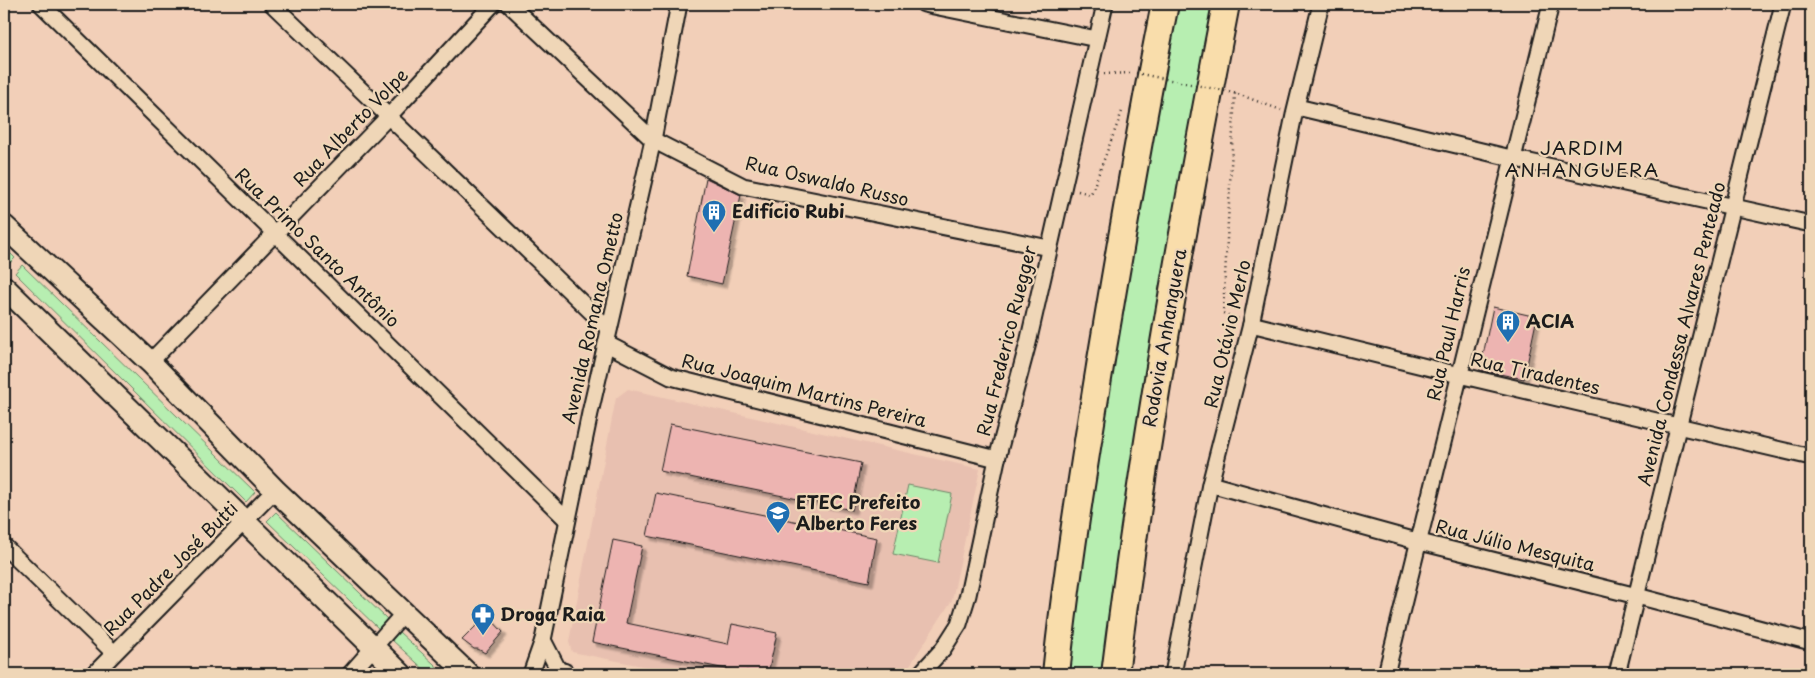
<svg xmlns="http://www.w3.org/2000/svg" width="1815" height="678" viewBox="0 0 1815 678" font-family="'Playpen Sans',sans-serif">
  <defs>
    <filter id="shadow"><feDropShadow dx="4" dy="4" stdDeviation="1" flood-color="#0004"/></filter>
  </defs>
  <rect width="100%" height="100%" fill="#f2cfb8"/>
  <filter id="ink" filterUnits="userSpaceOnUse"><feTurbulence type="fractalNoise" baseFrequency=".02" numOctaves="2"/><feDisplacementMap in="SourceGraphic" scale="10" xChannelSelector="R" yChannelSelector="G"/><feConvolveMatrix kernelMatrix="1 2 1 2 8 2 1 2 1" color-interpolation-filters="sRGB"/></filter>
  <g filter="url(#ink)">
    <path fill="#e8c0b0" d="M628 389 980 469 952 600 910 665 893 674H683L572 652 569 642 616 398Z"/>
    <g fill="#b7eeb1" stroke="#6a8566">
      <path d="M1175 4H1217L1105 674H1065L1074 583Z"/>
      <path d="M4 247 15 258 8 265 4 261Z"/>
      <path d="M22 265 255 492 246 502 15 273Z"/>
      <path d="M908 485 952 494 938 563 893 554Z"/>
      <path d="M276 512 387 619 379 629 267 521Z"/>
      <path d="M399 632 445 674H429L392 640Z"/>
    </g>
    <g fill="#edb4b1" stroke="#1c1c1c" filter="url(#shadow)">
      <path d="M706 178 741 195 722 284 687 276Z"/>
      <path d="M1493 307 1537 317 1524 379 1480 370Z"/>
      <path d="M670 424 861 463 852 510 660 471Z"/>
      <path d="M656 493 877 538 869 582 647 536Z"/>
      <path d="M613 540 642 546 626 623 728 644 732 624 777 633 768 674 746 671V673L592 642Z"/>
      <path d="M487 615 503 632 485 653 478 649H474L462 640Z"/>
    </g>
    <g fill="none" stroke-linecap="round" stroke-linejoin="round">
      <defs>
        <g id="street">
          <path d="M41 4 567 520"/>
          <path d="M272 4 609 329"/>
          <path d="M509 4 653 140 743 186 1049 248"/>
          <path d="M924 4 1097 39"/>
          <path d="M1297 107 1511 158 1811 224"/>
          <path d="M1251 324 1459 375 1811 457"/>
          <path d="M607 344 671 377 997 459"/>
          <path d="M150 362 389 116 493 4"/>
          <path d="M1210 484 1420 542 1637 596 1811 642"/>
          <path d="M4 546 114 653"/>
          <path d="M543 640 560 673"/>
          <path d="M94 674 275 490"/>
          <path d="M350 674 404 613"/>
          <path d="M531 674 543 640 590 413 653 140 679 4"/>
          <path d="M920 674 943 649 959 624 968 595 997 459 1028 343 1105 4"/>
          <path d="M1173 674 1210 484 1251 324 1294 115 1321 4"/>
          <path d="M1386 674C1443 451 1494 227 1551 4"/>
          <path d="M1617 674 1783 4"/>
        </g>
        <g id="secondary">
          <path d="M4 226 150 362 275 490 468 674"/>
          <path d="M4 287 401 674"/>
          <path d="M557 674H563"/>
        </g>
        <g id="highway">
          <path d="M1056 674C1067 569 1084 465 1101 360 1121 241 1141 122 1165 4"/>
          <path d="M1115 674C1143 449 1183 226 1226 4"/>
        </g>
      </defs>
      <use href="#street" stroke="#1c1c1c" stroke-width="19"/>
      <use href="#secondary" stroke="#1c1c1c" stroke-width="25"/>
      <use href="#highway" stroke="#1c1c1c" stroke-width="30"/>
      <g stroke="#1c1c1c" stroke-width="2.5" stroke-dasharray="1 4" stroke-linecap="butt">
        <path d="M1104 74 1131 73"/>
        <path d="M1078 191 1091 194 1123 109"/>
        <path d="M1238 319 1223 313 1235 93 1281 110"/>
      </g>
      <use href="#street" stroke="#efd6b7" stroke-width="15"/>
      <use href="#secondary" stroke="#efd6b7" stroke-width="21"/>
      <use href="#highway" stroke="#f9ddab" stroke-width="26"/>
      <path stroke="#1c1c1c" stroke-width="2.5" stroke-dasharray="1 4" stroke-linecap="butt" d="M1136 73 1235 93"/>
    </g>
  </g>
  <defs>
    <symbol id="building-pin" viewBox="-11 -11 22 30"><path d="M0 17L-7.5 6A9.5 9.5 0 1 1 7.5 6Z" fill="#1f6fb2" stroke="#efd6b7"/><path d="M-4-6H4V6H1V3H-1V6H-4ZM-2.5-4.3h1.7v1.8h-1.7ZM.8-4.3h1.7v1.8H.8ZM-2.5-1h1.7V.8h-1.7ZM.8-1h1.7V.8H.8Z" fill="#fff"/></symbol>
    <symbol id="university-pin" viewBox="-11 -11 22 30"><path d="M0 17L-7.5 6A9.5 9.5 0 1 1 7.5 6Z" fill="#1f6fb2" stroke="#efd6b7"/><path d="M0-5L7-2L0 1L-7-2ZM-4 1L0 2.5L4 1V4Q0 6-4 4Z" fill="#fff"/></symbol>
    <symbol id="pharmacy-pin" viewBox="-11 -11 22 30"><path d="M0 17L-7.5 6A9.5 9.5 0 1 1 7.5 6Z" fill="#1f6fb2" stroke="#efd6b7"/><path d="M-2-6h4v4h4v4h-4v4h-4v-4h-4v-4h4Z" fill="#fff"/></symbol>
  </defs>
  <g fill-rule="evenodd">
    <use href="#building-pin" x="700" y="198" width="28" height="38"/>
    <use href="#building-pin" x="1494" y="308" width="28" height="38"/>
    <use href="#university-pin" x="764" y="499" width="28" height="38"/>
    <use href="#pharmacy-pin" x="469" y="601" width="28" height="38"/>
  </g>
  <g text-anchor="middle" stroke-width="4.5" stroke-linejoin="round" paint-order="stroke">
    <g font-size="18" fill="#1c1c1c" stroke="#efd6b7">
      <text transform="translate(351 128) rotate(-46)" y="6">Rua Alberto Volpe</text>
      <text transform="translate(827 182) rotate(13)" y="6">Rua Oswaldo Russo</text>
      <text transform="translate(317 248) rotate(44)" y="6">Rua Primo Santo Antônio</text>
      <text transform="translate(593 318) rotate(-77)" y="6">Avenida Romana Ometto</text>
      <text transform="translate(1228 334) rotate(-77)" y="6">Rua Otávio Merlo</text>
      <text transform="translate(1449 334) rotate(-77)" y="6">Rua Paul Harris</text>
      <text transform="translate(1682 334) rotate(-76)" y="6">Avenida Condessa Alvares Penteado</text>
      <text transform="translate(1165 338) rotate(-80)" y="6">Rodovia Anhanguera</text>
      <text transform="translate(1007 341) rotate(-76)" y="6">Rua Frederico Ruegger</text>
      <text transform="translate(1535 374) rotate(13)" y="6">Rua Tiradentes</text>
      <text transform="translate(804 391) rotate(14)" y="6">Rua Joaquim Martins Pereira</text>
      <text transform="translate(1515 546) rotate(14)" y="6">Rua Júlio Mesquita</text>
      <text transform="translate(171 569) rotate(-45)" y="6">Rua Padre José Butti</text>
    </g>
    <g font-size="18" font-weight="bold" fill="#1c1c1c" stroke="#efd6b7" text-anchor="start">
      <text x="732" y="218">Edifício Rubi</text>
      <text x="1526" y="328">ACIA</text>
      <text x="796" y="509">ETEC Prefeito<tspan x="796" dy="21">Alberto Feres</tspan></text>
      <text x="500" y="621">Droga Raia</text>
    </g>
    <g font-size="19" letter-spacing="1" fill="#1c1c1c" stroke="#efd6b7">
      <text x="1582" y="155">JARDIM<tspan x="1582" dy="22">ANHANGUERA</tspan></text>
    </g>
  </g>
  <rect width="1815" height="678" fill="none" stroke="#efd6b7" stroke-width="20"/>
  <rect x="10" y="10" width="1795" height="658" fill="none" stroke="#1c1c1c" stroke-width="2" filter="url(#ink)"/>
</svg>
